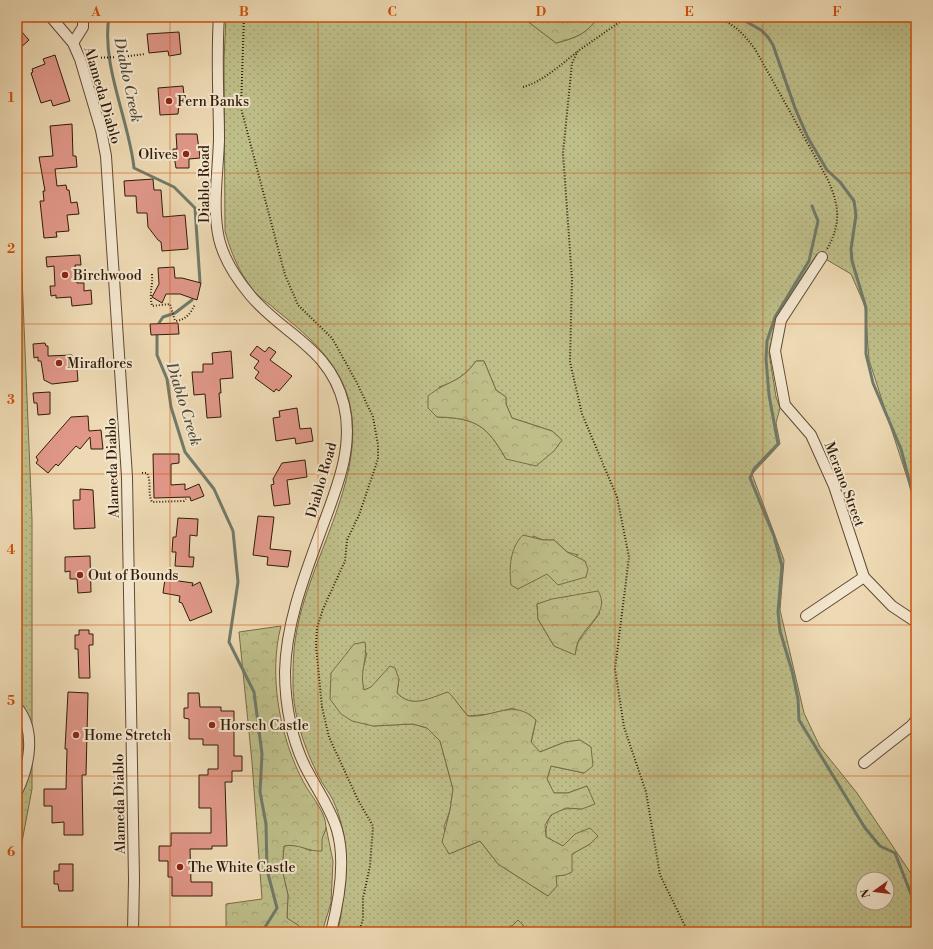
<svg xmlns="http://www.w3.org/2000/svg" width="933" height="949" viewBox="0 0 933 949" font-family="'Libre Bodoni',serif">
  <defs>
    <pattern id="grass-dots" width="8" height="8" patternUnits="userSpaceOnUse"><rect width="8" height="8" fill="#bebe89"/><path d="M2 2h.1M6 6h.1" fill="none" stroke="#a4a375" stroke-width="1.8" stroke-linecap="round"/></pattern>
    <pattern id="forest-crowns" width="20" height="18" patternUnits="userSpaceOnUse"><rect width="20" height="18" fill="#bebe89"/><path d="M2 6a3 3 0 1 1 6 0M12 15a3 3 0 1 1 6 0" fill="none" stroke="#a4a375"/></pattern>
  </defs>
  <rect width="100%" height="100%" fill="#edd9b3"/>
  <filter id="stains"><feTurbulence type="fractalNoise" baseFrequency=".005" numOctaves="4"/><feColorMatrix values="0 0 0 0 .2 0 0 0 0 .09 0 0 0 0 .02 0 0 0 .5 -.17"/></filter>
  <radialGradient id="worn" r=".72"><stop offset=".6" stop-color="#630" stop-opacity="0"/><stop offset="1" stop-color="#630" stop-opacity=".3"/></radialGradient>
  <g fill="url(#grass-dots)" stroke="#786c48" fill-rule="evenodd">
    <path d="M226 17H522L556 43C576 38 587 34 598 17H916V505L869 360 865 306 851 274 817 254 798 283 776 322 769 353 776 397 780 408 776 423 780 444 752 474 784 560 780 610 804 713 820 747 857 793 916 881V932H523V925L510 926 506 932H337C340 924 341 914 342 906 349 869 348 834 333 800 329 792 323 785 319 777 305 750 293 715 293 685 293 669 293 651 296 635 308 558 372 472 347 394 335 358 305 333 276 310 269 303 259 298 253 290 239 272 231 253 225 231L224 60ZM476 361H484L496 390 506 397V404L512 418 552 431 562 440 506 459C487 426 477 418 437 417L439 387C455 382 466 375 476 361ZM533 536 543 540H554L567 552 578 555 536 578ZM571 596 600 613 578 642 575 654 554 646 538 619 537 604ZM367 653 361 676 364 690 399 679 397 693C413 709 429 699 448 692L468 716 490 714 513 708 536 720 531 743 540 752 565 742 580 740 591 747 584 773 551 766 547 779 553 793H568L587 786 582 809C559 807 545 811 546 837L563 846 575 834 590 844 572 854 565 875 556 876 548 896 498 864 480 841 449 854 444 827 450 810 453 789 440 741 427 728 413 724 373 726 331 673ZM863 879H887V903H863Z"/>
    <path d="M17 100 21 118 22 148 19 204 32 519V789L17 868Z"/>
    <path d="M326 827 333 861 331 903 322 932H305L298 925 287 919 288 895 282 870 284 846 295 844 311 851 322 838Z"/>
  </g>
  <g fill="url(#forest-crowns)" stroke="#786c48">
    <path d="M522 17H598C587 34 575 38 556 43Z"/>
    <path d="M476 361H484L496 390 506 397V404L512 418 552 431 562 440 554 451 536 466 506 459C487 426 477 418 437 417L428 408V396C447 380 460 384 476 361Z"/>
    <path d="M523 535 543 540H554L567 552 585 561 588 569 586 577 558 585 547 574 518 589 511 585C509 567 510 548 523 535Z"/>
    <path d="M598 591C611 612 585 625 578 642 576 646 576 651 575 655L554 646 538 619 537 604 552 599Z"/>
    <path d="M281 626C268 675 280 739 304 783 311 796 326 812 326 827 326 831 323 835 322 839 322 843 322 847 322 851 308 852 298 843 284 846L282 869 288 895 287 918 298 925 305 932H226V904L262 899 252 762 239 632Z"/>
    <path d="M365 642C368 660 359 671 364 690L371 687 390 666 395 668 399 679 397 693C412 709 429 698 448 692 456 699 460 708 468 716 494 718 514 698 536 720L531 742 540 752 565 742 580 740 591 747 593 766 584 773 551 766 547 779 554 793H568L587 786 595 804 582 809 566 808 551 815 545 825 546 837 563 846 575 834 590 828 598 836 590 844 572 854V872L565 875 556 876 557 886 548 896 498 864 480 841 449 854 442 842 450 810 453 789 440 741 427 728 413 724 373 726 352 721 341 714 330 699 331 673 354 644Z"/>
    <path d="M518 920 523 925V932H506Z"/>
  </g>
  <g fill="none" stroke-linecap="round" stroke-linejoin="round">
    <g stroke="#707a6a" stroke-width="3">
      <path d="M109 17C101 65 129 120 134 168L174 187 195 208 200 282"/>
      <path d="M738 17 761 30 768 37 773 45 795 108 808 138 827 170 840 182 854 201 856 215 851 249 852 261 866 308V354L873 383 901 449 916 507"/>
      <path d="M812 206 818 221 809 261 775 317 767 341 766 359 769 395 778 444 754 469 750 478 774 536 782 566 778 612 780 631 792 671 798 699 799 720 865 828 880 846 895 853 916 907"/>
      <path d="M159 323 163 317 175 313 192 300"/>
      <path d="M157 336V355L167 379 171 407 185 452 214 489 233 531 238 582 229 642 254 692 262 754 260 792 266 824 267 870 277 908 262 932"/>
    </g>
  </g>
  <g fill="#e09788" stroke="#321b08">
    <path d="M21 31 29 40 17 51V35Z"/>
    <path d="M179 32 181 54 169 56 168 51 149 53 147 34Z"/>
    <path d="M55 55 70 101 53 106 51 100 41 103 31 73 33 72 32 69 45 64 43 59Z"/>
    <path d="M183 86 184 95 180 96 178 114 160 115 158 88Z"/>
    <path d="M72 124 73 156H76L77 167 55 169 57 186 66 185 67 190H69L71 203 77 202 79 214 67 215 69 231 56 232 57 237 44 238 40 201H44L43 191H45L39 157 53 156 50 126Z"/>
    <path d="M176 134H197L200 158 189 159V168H176L173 149H177Z"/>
    <path d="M153 179 154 190H161L163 217 185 215 188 249 162 251 161 242 158 240 148 227 147 213H137L136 196H125L124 181Z"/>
    <path d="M80 255 81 265H75L77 283H84V291L91 290 92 304 72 306 71 297 56 298V295L51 296 50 286H55L54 266 47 267 46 257Z"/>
    <path d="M174 267 175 278H182L201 283 197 300 180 294H166L162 303 152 297 159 284 158 268Z"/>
    <path d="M178 323 179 334 151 335 150 324Z"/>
    <path d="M45 343 46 346H48V356L72 355V358L76 357 78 381 52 384 44 380 41 361H38V357L34 358 33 344Z"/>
    <path d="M257 346 265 352 269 347 276 352 270 360 292 376 279 391 276 389 274 392 255 378 259 372 254 368 259 361 250 355Z"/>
    <path d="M231 351 233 378 220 379 221 393H219L221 417 207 418 205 394 194 395 192 372H203V364H213L212 353Z"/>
    <path d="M50 392V414L38 415 37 403H34L33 393Z"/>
    <path d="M297 408 300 429 311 428 313 441 296 444 295 438 276 441 273 418 280 417 279 411Z"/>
    <path d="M88 416 89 431 101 430 103 449H91L90 437 80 449 76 446 58 466 56 464 48 473 36 463 38 460 36 457 71 417Z"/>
    <path d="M153 454H179V463L171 464V485L185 484V490L199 484 204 496 191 501 190 497 154 498Z"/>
    <path d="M305 460 307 477 287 480 290 504 274 506 271 485 274 484 273 479 282 463Z"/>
    <path d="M80 489 93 490 95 528 74 529 73 500H80Z"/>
    <path d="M258 516 274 517 270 549 291 551 288 567 267 565 268 557 253 555Z"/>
    <path d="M178 518 198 519 197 536 190 535 189 557H194L193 567 175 566 176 552H172L173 537H176Z"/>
    <path d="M90 556 91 592 78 593 77 579H70V571L65 572V557Z"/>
    <path d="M165 579 193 583 192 586 200 582 212 612 190 621 182 603 179 602 180 596 163 593Z"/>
    <path d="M79 630H89V634H93V645H89L90 678H79L78 649H75V635H79Z"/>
    <path d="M68 692 88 693 86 775H82L83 835H64V822L52 823V806H44V789H66L67 749H65Z"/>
    <path d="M188 693H199L200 707H221V711H234V756H242V771H232V782H225L227 846H212V849H190L191 882H212V896H172V877H168V861H159V846H171V833H211V808H199V775H208V769H218V745H203V739H189V719L184 718V708H188Z"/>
    <path d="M59 864H73V891H59L58 884H54V871H59Z"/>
  </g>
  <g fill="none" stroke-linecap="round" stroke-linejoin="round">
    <defs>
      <g id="minor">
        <path d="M51 17 73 43 80 59 101 130 106 156 127 477 134 879 133 932"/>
        <path d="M219 17C216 58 219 99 219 140 218 173 212 207 219 239 224 260 236 278 250 295 283 335 330 347 344 405 354 447 337 487 323 525 306 572 286 621 285 672 285 705 292 743 308 772 318 791 331 809 337 830 346 861 339 901 331 932"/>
        <path d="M73 43 83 27V17"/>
        <path d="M822 257 781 320 775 351 785 405 811 435 834 486 864 577 892 606 916 622"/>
        <path d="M806 616 864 577"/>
        <path d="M17 707C37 731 29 767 17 792"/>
        <path d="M864 763 911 726 916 720"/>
      </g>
    </defs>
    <use href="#minor" stroke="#614a33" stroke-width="12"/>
    <g stroke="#321b08" stroke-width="2" stroke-dasharray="1 2" stroke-linecap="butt">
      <path d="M244 17 241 108 285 275 298 305 332 338 357 383 373 417 378 445V459L359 515 347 540 345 561 323 609 317 628 316 646 322 707 329 737 358 800 373 826 370 866 363 898V919L359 932"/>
      <path d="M627 17 578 51 572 63 563 153 572 279 570 362 582 414 617 497 629 557 615 669 624 727 646 792 660 875 688 932"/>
      <path d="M712 17C732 21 743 33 755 49L827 178C839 204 842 223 827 249"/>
      <path d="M89 58 122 57 145 54"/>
      <path d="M523 87C544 81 560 65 577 52"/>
      <path d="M152 274C153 287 149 291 152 306L170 304 175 321C186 320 191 313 195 304"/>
      <path d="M142 473H147C152 483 147 492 152 502L184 501 186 499"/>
      <path d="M344 932 351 930 359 932"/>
    </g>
    <use href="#minor" stroke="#f3e6ce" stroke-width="10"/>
  </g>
  <path fill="none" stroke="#cd500b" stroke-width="1" stroke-opacity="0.55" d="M170 17V932M318 17V932M466 17V932M615 17V932M763 17V932M17 173H916M17 324H916M17 474H916M17 625H916M17 776H916"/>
  <g fill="#8f2418" stroke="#f3e6ce" stroke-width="1.5">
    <circle cx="169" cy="101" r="4"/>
    <circle cx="186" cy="154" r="4"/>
    <circle cx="65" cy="275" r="4"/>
    <circle cx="59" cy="363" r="4"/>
    <circle cx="80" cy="575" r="4"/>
    <circle cx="212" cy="725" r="4"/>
    <circle cx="76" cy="735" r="4"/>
    <circle cx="180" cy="867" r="4"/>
  </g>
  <g text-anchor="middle" stroke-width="4" stroke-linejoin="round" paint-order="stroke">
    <g font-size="14" fill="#321b08" stroke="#f3e6ce">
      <text transform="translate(103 95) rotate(74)" y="5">Alameda Diablo</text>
      <text transform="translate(204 184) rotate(-90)" y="5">Diablo Road</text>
      <text transform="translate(112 468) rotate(-92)" y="5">Alameda Diablo</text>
      <text transform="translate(321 480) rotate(-74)" y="5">Diablo Road</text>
      <text transform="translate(845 484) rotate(69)" y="5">Merano Street</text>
      <text transform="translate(119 804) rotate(-91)" y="5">Alameda Diablo</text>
    </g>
    <g font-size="14" fill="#321b08" stroke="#f3e6ce" text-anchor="start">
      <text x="177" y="106">Fern Banks</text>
      <text x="178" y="159" text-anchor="end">Olives</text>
      <text x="73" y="280">Birchwood</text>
      <text x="67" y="368">Miraflores</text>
      <text x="88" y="580">Out of Bounds</text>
      <text x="220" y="730">Horsch Castle</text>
      <text x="84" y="740">Home Stretch</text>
      <text x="188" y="872">The White Castle</text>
    </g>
    <g font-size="15" font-style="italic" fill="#514b39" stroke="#f3e6ce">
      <text transform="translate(128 80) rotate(78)" y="5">Diablo Creek</text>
      <text transform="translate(184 404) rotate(73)" y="5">Diablo Creek</text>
    </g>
  </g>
  <rect width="933" height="949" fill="none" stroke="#edd9b3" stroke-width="44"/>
  <g transform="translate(875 891) rotate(256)"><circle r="19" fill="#f3e6ce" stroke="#a6957f"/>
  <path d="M0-3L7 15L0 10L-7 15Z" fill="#8f2418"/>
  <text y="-6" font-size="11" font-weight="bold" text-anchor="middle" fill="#321b08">N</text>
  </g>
  <rect x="22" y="22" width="889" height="905" fill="none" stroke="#cd500b" stroke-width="1.5"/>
  <g font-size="13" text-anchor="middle" font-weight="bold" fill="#cd500b">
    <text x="96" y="16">A</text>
    <text x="244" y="16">B</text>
    <text x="392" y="16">C</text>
    <text x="541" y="16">D</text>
    <text x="689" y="16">E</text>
    <text x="837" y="16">F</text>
    <text x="11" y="102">1</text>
    <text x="11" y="253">2</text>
    <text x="11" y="404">3</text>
    <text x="11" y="554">4</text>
    <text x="11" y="705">5</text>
    <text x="11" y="856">6</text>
  </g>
  <rect width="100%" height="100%" filter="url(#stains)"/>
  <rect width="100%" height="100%" fill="url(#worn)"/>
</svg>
